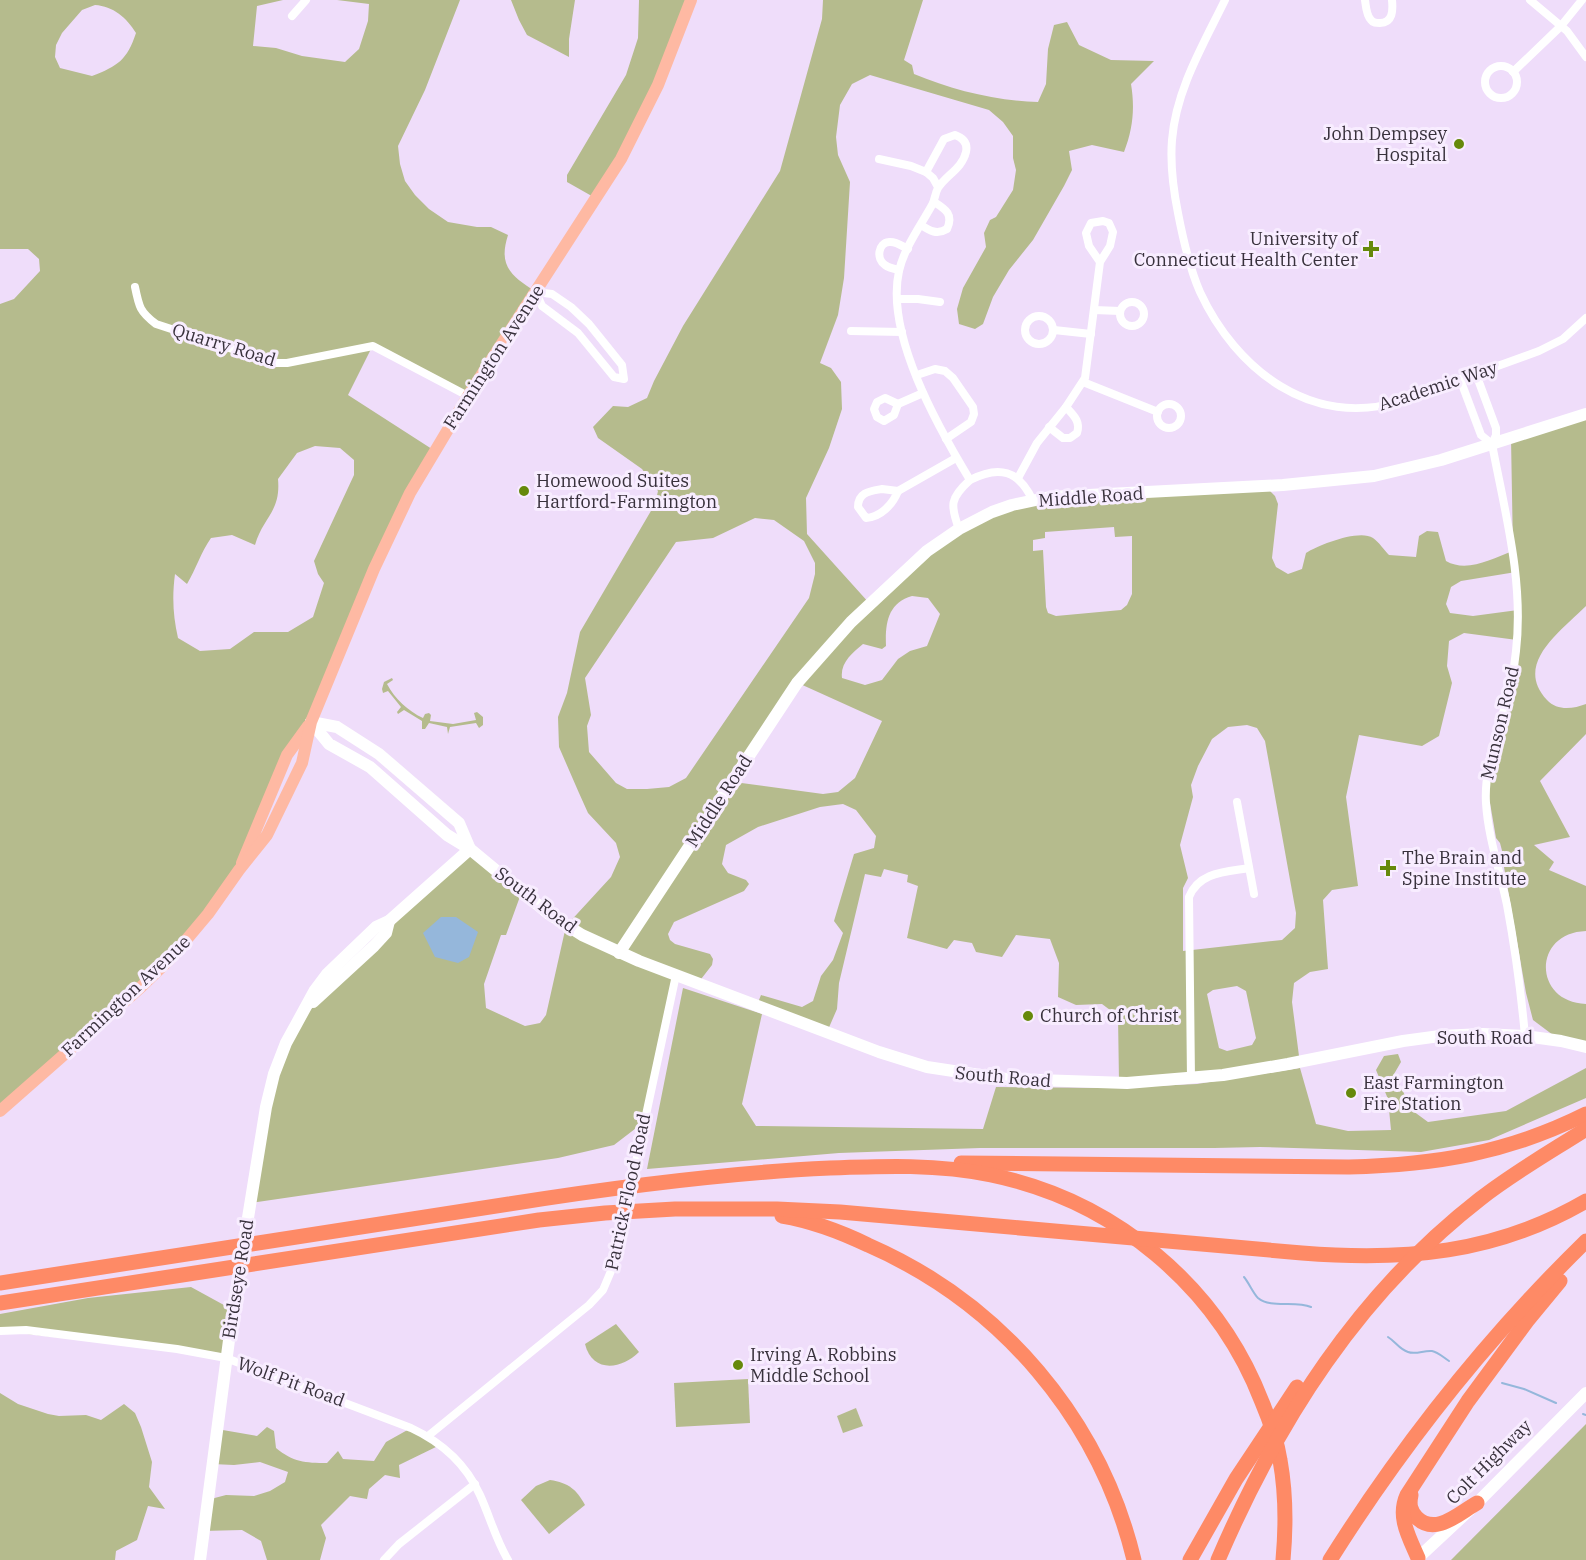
<svg xmlns="http://www.w3.org/2000/svg" width="1586" height="1560" viewBox="0 0 1586 1560" font-family="'IBM Plex Serif',serif">
  <rect width="100%" height="100%" fill="#efddfa"/>
  <g fill="#b5bb8d" fill-rule="evenodd">
    <path d="M0 0H283L257 6 253 46 276 48 302 56 345 62 359 49 368 21 369 4 337 0H460L425 90 398 146 400 164 405 181 415 195 429 209 448 222 477 227H491L508 235C498 266 511 276 536 292L468 396 372 347 348 395 435 451 410 493 311 722 287 755 239 870 190 937 0 1110V304L14 299 40 271 39 259 28 249H0ZM95 5C113 6 127 18 136 33 127 60 118 66 92 76L60 68 55 57 56 45 62 33 82 10ZM315 446 340 448 354 460V475L314 561 318 574 324 583 313 617 288 632H254L230 649 200 651 178 638C173 616 172 597 175 574L187 584C196 569 201 552 211 538L232 535 255 545C263 517 281 512 278 479L297 453Z"/>
    <path d="M511 0H575L569 39V57L527 35 519 20Z"/>
    <path d="M639 0H691L669 58 597 199 567 182V175L626 75 638 38Z"/>
    <path d="M823 0H923L904 60 912 65 914 74C952 90 997 101 1038 102L1046 84 1048 49 1054 25 1067 22 1079 45 1111 60 1154 61 1131 84C1135 108 1133 129 1124 152L1092 145 1069 151 1072 170 1064 186 1033 240 1009 270 993 297 983 324 975 329 959 324 957 309 963 288 986 247 984 233 990 220 996 217 1013 190 1016 170 1013 158V136L1003 122 989 110 870 75 852 84 840 105 836 137 838 155 850 182 844 278 838 315 820 363 831 368 841 382 842 409 829 448 806 498 807 534 870 604 927 551 1012 505 1265 486 1275 496 1278 504 1272 558 1276 567 1288 574 1302 569 1306 553C1319 545 1359 529 1373 538 1379 542 1384 550 1389 555L1416 557 1419 536 1427 531 1438 532 1446 561C1467 573 1491 559 1513 551L1511 438 1586 414V606C1561 631 1513 664 1547 700 1557 711 1573 709 1586 704V734L1540 781 1570 837 1534 845 1554 862 1549 870 1586 886V931C1532 933 1533 1002 1586 1004V1048L1565 1044 1533 1020 1526 993 1504 867 1505 862 1500 843 1496 838 1490 803 1486 799 1517 640 1464 633 1449 641 1447 666 1452 683 1439 736 1422 746 1359 735 1346 797 1358 886 1332 890 1323 900 1328 969 1310 972 1294 983 1292 1002 1299 1056 1288 1064 1119 1082 1118 1016 1102 1004 1076 1005 1058 997 1059 963 1050 939 1016 935 1002 957 976 952 972 943 954 940 947 949 907 938 918 886 907 882 908 875 884 869 881 877 865 874 839 983 837 1009 827 1032 757 1005 761 995 802 1007 813 1001 821 976 833 960 843 933 834 921 854 854 874 848 876 836 856 810 843 804 820 807 758 827 726 845 722 864 728 873 746 880 749 884 744 891 674 922 668 934 670 940 675 944 710 954 713 959 712 965 698 983 677 975 644 1122 614 1145 558 1158 250 1203 266 1107 295 1027 389 921 470 849 522 891 506 935H501L484 984 486 1008 525 1026 540 1023 546 1015 566 926 611 877 620 857 616 843 588 813 579 793 559 747 558 717 567 693 580 632 655 504 658 491 642 469 598 438 593 427 613 406 628 407 647 398 654 381 683 326 780 171 822 19ZM755 518 774 520 804 541 815 563V574L809 598 686 778 669 787 647 789H627L616 783 589 752 587 726 591 715 585 678 676 542 713 538ZM1114 527 1115 537 1132 536V594L1127 605 1121 610 1056 616 1048 613 1046 607 1043 550 1033 551V540L1045 538V532ZM1516 572 1518 610 1473 616 1450 613 1446 604 1451 587 1461 581ZM912 596 928 598 940 614 927 646 910 651 898 659 882 680 865 685 842 678C840 663 852 653 863 644L882 649 886 646C885 623 888 603 912 596ZM798 683 882 721 855 778 838 792 823 794 734 782ZM1247 725 1257 728 1265 741 1296 913 1295 928 1282 940 1183 951V888L1188 878 1180 845 1193 797 1191 785 1198 766 1212 739 1228 727ZM1237 986 1246 991 1256 1038 1252 1045 1227 1051 1219 1048 1207 994 1213 990Z"/>
    <path d="M392 678 393 680 387 684C395 699 408 711 423 718L425 714 429 713 431 715 430 721 453 724 476 720 474 713 477 712 483 717V725L479 728 476 723 450 727 448 734 447 727 429 723 425 729H422V721L404 710 398 714 397 712 401 707 388 691 383 693 382 689 384 682Z"/>
    <path d="M683 988 762 1014 742 1104 756 1126 983 1129 996 1087 1112 1088 1197 1084 1300 1068 1316 1124 1348 1131 1391 1130 1388 1099 1376 1070 1384 1056 1398 1054 1401 1062 1394 1074 1413 1111 1428 1122 1506 1111 1586 1068V1098L1489 1140 1421 1152 1260 1147 1214 1148H980L839 1153 647 1169Z"/>
    <path d="M191 1287 233 1310 226 1358 201 1353 0 1331V1314L88 1298Z"/>
    <path d="M616 1324 639 1352C621 1370 592 1373 585 1344Z"/>
    <path d="M748 1379 750 1423 676 1427 674 1383Z"/>
    <path d="M0 1393 18 1404 48 1414 59 1416 86 1415 101 1420 124 1404 135 1413 141 1427 152 1462 149 1487 165 1509 148 1506 137 1540 116 1551 115 1560H0Z"/>
    <path d="M856 1408 863 1426 843 1433 837 1416Z"/>
    <path d="M1586 1424V1560H1451Z"/>
    <path d="M267 1427 274 1431 276 1448C293 1462 305 1463 327 1463L338 1451 343 1459 374 1461 386 1442 411 1428 440 1445 399 1465 400 1478 385 1475 369 1489 367 1499 350 1496 321 1525 326 1538 320 1560H267L261 1541 242 1530 203 1531 207 1500 226 1495 254 1496 270 1491 285 1482 288 1472 260 1462 234 1465 212 1464 217 1429 257 1436Z"/>
    <path d="M550 1480C569 1483 576 1489 585 1505L549 1534 521 1500 536 1486Z"/>
  </g>
  <path fill="#95b7db" d="M441 917H456L478 932 469 957 458 963 435 957 423 933Z"/>
  <g fill="none" stroke-linecap="round" stroke-linejoin="round">
    <g stroke="#95b7db" stroke-width="2">
      <path d="M1244 1277C1249 1283 1253 1293 1258 1298 1271 1309 1295 1300 1311 1307"/>
      <path d="M1388 1337C1396 1342 1399 1349 1408 1352 1416 1355 1424 1350 1432 1351 1438 1352 1444 1358 1449 1361"/>
      <path d="M1502 1383 1524 1389 1556 1403"/>
      <path d="M1583 1414 1586 1415"/>
    </g>
    <g stroke="#fff" stroke-width="8">
      <path d="M1225 0C1203 45 1176 90 1172 140 1170 165 1173 188 1178 213 1183 239 1189 267 1200 292 1236 370 1312 429 1401 401L1539 351 1563 339 1586 318"/>
      <path d="M1365 0C1366 6 1366 15 1371 20 1373 23 1376 23 1380 23 1393 23 1393 10 1392 0"/>
      <path d="M1530 0 1567 31 1586 57"/>
      <path d="M292 16 306 0"/>
      <circle cx="1501" cy="82" r="16"/>
      <path d="M1513 72 1561 26 1582 0"/>
      <path d="M879 159 911 166 926 172"/>
      <path d="M938 187 933 178 926 172 944 139 955 135C963 138 968 143 966 152 962 169 946 175 938 188 935 193 935 200 932 205 921 225 904 248 899 271 885 334 938 427 970 480 950 498 950 505 959 529"/>
      <path d="M921 225C930 231 937 235 947 229 954 214 945 209 934 202"/>
      <path d="M899 270C894 269 889 268 885 265 876 259 878 243 889 242 896 241 902 246 908 249"/>
      <path d="M135 287C139 307 140 312 156 324L275 363H287L373 346 468 396"/>
      <path d="M536 292 552 294 571 307 589 324 622 365 624 379 614 377 578 333 542 306Z"/>
      <path d="M897 299H918L940 302"/>
      <circle cx="1132" cy="314" r="12"/>
      <path d="M1094 310 1120 311"/>
      <circle cx="1039" cy="330" r="14"/>
      <path d="M1054 330 1091 334"/>
      <path d="M851 331 902 332"/>
      <path d="M1476 374 1496 428V435L1492 444C1505 513 1524 581 1516 651 1514 671 1510 690 1504 709 1496 740 1484 771 1486 803 1488 837 1500 871 1507 905 1515 948 1521 992 1525 1036"/>
      <path d="M917 375 935 369 945 371 953 378 973 407 974 414 971 422 946 439"/>
      <path d="M1460 379 1481 435 1492 444"/>
      <path d="M1083 382 1158 412"/>
      <path d="M885 398 898 404 894 415 884 421 877 417 874 409 877 402Z"/>
      <path d="M898 404 923 393"/>
      <circle cx="1169" cy="416" r="12"/>
      <path d="M1049 427 1063 438H1070L1077 433C1081 421 1073 415 1066 407"/>
      <path d="M1018 478 1037 443 1066 407 1085 378 1100 262 1110 246 1113 232 1109 223 1103 221 1091 223 1086 233 1089 246 1100 262"/>
      <path d="M970 480C999 465 1019 470 1033 501"/>
      <path d="M882 489 898 491C893 504 881 517 866 518L858 507C858 492 870 491 882 489Z"/>
      <path d="M898 491 956 458"/>
      <path d="M1237 802 1254 894"/>
      <path d="M1191 1079 1189 897C1199 872 1225 872 1249 868"/>
      <path d="M0 1331 26 1330 177 1349 226 1358 411 1428C441 1442 466 1464 480 1495 490 1517 496 1540 508 1560"/>
      <path d="M428 1436 589 1305 603 1290 614 1264 676 975"/>
      <path d="M384 1560 399 1544 475 1484"/>
    </g>
    <g stroke="#fff" stroke-width="12">
      <path d="M311 722 329 744 370 767 447 835 470 849 549 914 582 935 639 961 879 1052 927 1067 1006 1079 1127 1083 1223 1075 1288 1064 1403 1041 1440 1036 1483 1034 1525 1036 1561 1041 1586 1047"/>
      <path d="M311 722 337 727 379 754 459 823 470 849"/>
      <path d="M619 953 797 683 851 622 927 551 959 529 992 512 1012 505 1050 497 1283 485 1374 476 1441 460 1586 414"/>
      <path d="M313 1002 374 946 386 933 389 921"/>
      <path d="M1418 1558 1477 1503 1586 1393"/>
      <path d="M200 1560 233 1310 266 1107 274 1074 286 1043 315 990 327 974 376 927 389 921 470 849"/>
    </g>
    <g stroke="#feb9a3" stroke-width="12">
      <path d="M242 863 287 755 308 726"/>
      <path d="M0 1111 141 987 171 958 208 914 239 870 267 835 302 763 311 722 374 569 410 493 468 396 621 159 658 85 691 0"/>
    </g>
    <g stroke="#fe8a66" stroke-width="15">
      <path d="M961 1163 1349 1167C1435 1165 1508 1153 1586 1114"/>
      <path d="M782 1216C812 1221 841 1232 868 1245 1001 1303 1100 1419 1134 1560"/>
      <path d="M0 1283C170 1257 339 1230 509 1204 616 1187 722 1173 830 1168 884 1166 938 1164 991 1175 1113 1200 1217 1285 1262 1402 1270 1421 1277 1440 1280 1460 1286 1493 1286 1527 1283 1560"/>
      <path d="M0 1303 539 1220 605 1213 675 1209H777L840 1212 1302 1253C1404 1261 1495 1254 1586 1201"/>
      <path d="M1411 1495C1409 1504 1410 1511 1417 1518 1436 1536 1459 1513 1477 1503"/>
      <path d="M1418 1558C1409 1537 1397 1517 1407 1495L1468 1401 1527 1321 1560 1281"/>
      <path d="M1190 1560 1236 1479 1297 1387"/>
      <path d="M1218 1560C1278 1420 1358 1294 1480 1199 1513 1173 1550 1152 1586 1129"/>
      <path d="M1330 1560C1403 1444 1488 1337 1586 1241"/>
    </g>
  </g>
  <g fill="#66890b" stroke="#f8edff" stroke-width="2">
    <circle cx="1459" cy="144" r="6"/>
    <path d="M1368 240h6v6h6v6h-6v6h-6v-6h-6v-6h6z"/>
    <circle cx="524" cy="491" r="6"/>
    <path d="M1385 859h6v6h6v6h-6v6h-6v-6h-6v-6h6z"/>
    <circle cx="1028" cy="1016" r="6"/>
    <circle cx="1351" cy="1093" r="6"/>
    <circle cx="738" cy="1365" r="6"/>
  </g>
  <g text-anchor="middle" stroke-width="6" stroke-linejoin="round" paint-order="stroke">
    <g font-size="18" fill="#38313c" stroke="#f8edff" text-anchor="start">
      <text x="1447" y="140" text-anchor="end">John Dempsey<tspan x="1447" dy="21">Hospital</tspan></text>
      <text x="1358" y="245" text-anchor="end">University of<tspan x="1358" dy="21">Connecticut Health Center</tspan></text>
      <text x="536" y="487">Homewood Suites<tspan x="536" dy="21">Hartford-Farmington</tspan></text>
      <text x="1402" y="864">The Brain and<tspan x="1402" dy="21">Spine Institute</tspan></text>
      <text x="1040" y="1022">Church of Christ</text>
      <text x="1363" y="1089">East Farmington<tspan x="1363" dy="21">Fire Station</tspan></text>
      <text x="750" y="1361">Irving A. Robbins<tspan x="750" dy="21">Middle School</tspan></text>
    </g>
    <g font-size="18" fill="#38313c" stroke="#f8edff">
      <text transform="translate(224 345) rotate(17)" y="6">Quarry Road</text>
      <text transform="translate(494 357) rotate(-57)" y="6">Farmington Avenue</text>
      <text transform="translate(1438 386) rotate(-18)" y="6">Academic Way</text>
      <text transform="translate(1091 497) rotate(-4)" y="6">Middle Road</text>
      <text transform="translate(1500 723) rotate(-77)" y="6">Munson Road</text>
      <text transform="translate(719 801) rotate(-57)" y="6">Middle Road</text>
      <text transform="translate(536 900) rotate(37)" y="6">South Road</text>
      <text transform="translate(126 996) rotate(-43)" y="6">Farmington Avenue</text>
      <text x="1485" y="1044">South Road</text>
      <text transform="translate(1003 1077) rotate(5)" y="6">South Road</text>
      <text transform="translate(628 1192) rotate(-78)" y="6">Patrick Flood Road</text>
      <text transform="translate(238 1279) rotate(-81)" y="6">Birdseye Road</text>
      <text transform="translate(291 1382) rotate(20)" y="6">Wolf Pit Road</text>
      <text transform="translate(1489 1462) rotate(-45)" y="6">Colt Highway</text>
    </g>
  </g>
</svg>
